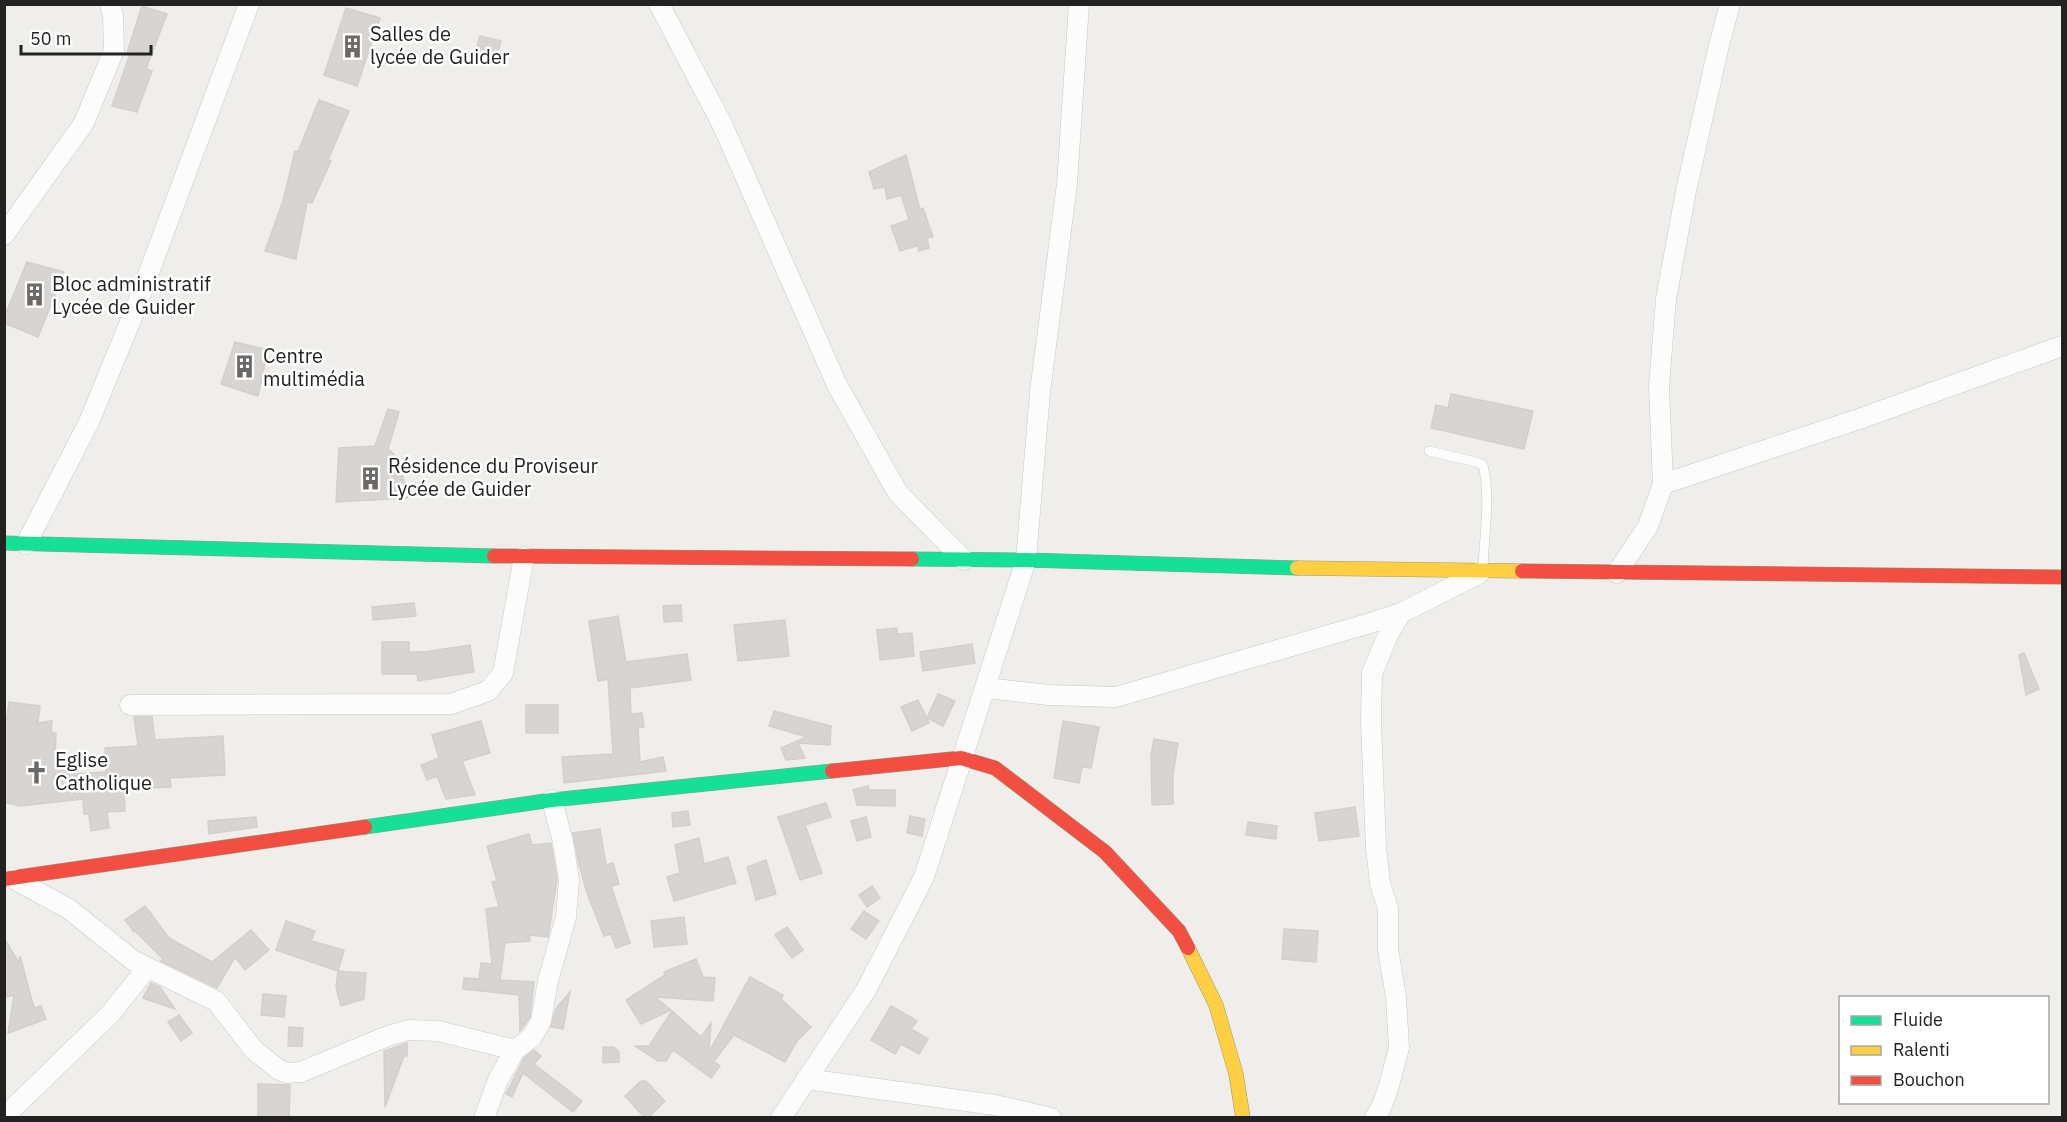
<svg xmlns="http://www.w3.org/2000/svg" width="2067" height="1122" viewBox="0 0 2067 1122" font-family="'IBM Plex Sans',sans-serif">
  <rect width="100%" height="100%" fill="#f0eeeb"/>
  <g fill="#d7d4d2" stroke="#d3d0cc" stroke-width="1.5">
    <path d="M142 6 167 14 146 69 152 71 137 112 112 106 130 54 127 53Z"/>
    <path d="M346 8 380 18 357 86 324 75Z"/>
    <path d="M480 36 501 41 496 59 475 54Z"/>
    <path d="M319 100 349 111 328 160 331 161 312 203 307 202 296 259 265 251 283 201 295 151 298 152Z"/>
    <path d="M906 155 920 210 923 208 933 237 927 238 929 248 919 251 916 242V246L900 251 891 226 909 220 901 195 887 199 885 187 874 189 869 172Z"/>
    <path d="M27 262 64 272 38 337 4 323V318Z"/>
    <path d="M235 342 268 350 258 396 221 384Z"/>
    <path d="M1451 394 1533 411 1524 449 1431 428 1436 405 1448 408Z"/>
    <path d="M388 409 399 412 388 449 398 458 408 498 336 502 339 448 375 446Z"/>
    <path d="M414 603 416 616 373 620 372 607Z"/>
    <path d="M681 605 682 621 664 622 663 606Z"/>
    <path d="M618 616 626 662 687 654 691 680 630 688 631 714 642 713 644 727 638 728 640 762 663 757 666 771 564 783 562 757 613 754 608 679 598 681 589 621Z"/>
    <path d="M785 620 789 656 738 661 734 625Z"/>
    <path d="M897 628V634L912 633 914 656 880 660 877 630Z"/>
    <path d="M382 642H409V652H424L470 645 474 672 418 681 417 674H382Z"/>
    <path d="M972 644 975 663 923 671 920 652Z"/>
    <path d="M2024 653 2039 689 2026 695 2019 655Z"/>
    <path d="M938 694 955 701 943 726 927 718Z"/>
    <path d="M918 700 929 723 912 731 901 707Z"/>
    <path d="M9 702 40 706 38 723 52 721 51 732 56 733 55 761 71 762 70 774 106 772 105 748 138 746 134 717H152L155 740 223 736 225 775 170 778 171 787 124 789 125 811 107 812 109 828 91 831 89 814H84L83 799 20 806 4 802V722L6 723Z"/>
    <rect x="526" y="705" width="32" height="28"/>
    <path d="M774 711 831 726 830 745 798 743 805 758 786 760 781 748 807 737 769 726Z"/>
    <path d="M481 721 490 753 462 761 475 795 446 799 437 776 427 780 421 765 439 758 432 735Z"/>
    <path d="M1063 721 1099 727 1091 768 1082 767 1079 783 1054 778Z"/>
    <path d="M1154 739 1178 743 1173 775V804L1152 805 1151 755Z"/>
    <path d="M868 786 869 790H895V806L857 805 853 790Z"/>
    <path d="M826 803 831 817 805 825 822 873 800 880 778 817Z"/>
    <path d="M1355 807 1359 836 1319 841 1315 813Z"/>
    <path d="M688 811 690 825 673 827 672 813Z"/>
    <path d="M910 816 925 819 922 836 907 833Z"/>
    <path d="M256 817 257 827 209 834 208 821Z"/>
    <path d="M866 817 871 837 857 841 851 821Z"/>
    <path d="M1248 822 1277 826 1276 839 1246 835Z"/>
    <path d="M600 829 606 865 613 863 619 884 611 886 630 943 616 948 611 934 604 936 587 893 579 864 573 833Z"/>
    <path d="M529 834 532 845 551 843 557 880 548 937 529 935 530 941 505 943 500 980 534 982 530 1017 520 1031 519 995 463 989 464 978 479 979 481 963 492 964 486 909 499 907 492 882 497 881 487 846Z"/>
    <path d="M699 838 704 864 728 857 736 883 674 901 667 877 680 873 675 845Z"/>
    <path d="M766 860 776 894 756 900 747 867Z"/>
    <path d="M872 886 880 898 867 907 859 895Z"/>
    <path d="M145 906 169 938 212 962 251 930 269 950 245 970 235 957 217 988 161 961 163 959 135 931 134 932 125 920Z"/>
    <path d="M864 911 879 921 866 939 851 929Z"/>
    <path d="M684 917 687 944 654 947 651 921Z"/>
    <path d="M286 921 315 931 311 941 344 950 338 971 366 973 364 999 341 1006 336 987 338 971 276 950Z"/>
    <path d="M787 927 803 950 792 958 775 935Z"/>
    <path d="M1284 929 1318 931 1316 962 1282 959Z"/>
    <path d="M4 938 19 963 20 956 34 1008 41 1006 46 1019 8 1033 14 995 7 997 4 988Z"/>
    <path d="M696 959 703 977 715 978 713 1001 655 997 671 1010 641 1024 626 1000 665 975 664 972Z"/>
    <path d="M750 977 783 995 781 999 811 1027 797 1041 785 1062 734 1035 714 1061 720 1066 711 1078 673 1050 666 1061H658L635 1046H649L672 1011 701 1037 711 1023 709 1052Z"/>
    <path d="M151 983 160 987 175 1009 143 998Z"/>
    <path d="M570 992 563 1029 551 1027 556 1008Z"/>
    <path d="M263 994 286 996 284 1017 261 1015Z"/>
    <path d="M891 1006 917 1021 911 1029 928 1039 919 1054 901 1044 895 1054 871 1040Z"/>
    <path d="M179 1015 192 1033 181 1041 168 1022Z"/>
    <path d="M289 1027 303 1028 302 1046H288Z"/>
    <path d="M407 1043V1056H404L385 1107 384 1051Z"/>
    <path d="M603 1047H614L619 1052V1062L603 1063Z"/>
    <path d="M534 1050 541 1056 534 1064 582 1101 573 1112 523 1073 512 1097 506 1094 524 1058Z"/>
    <path d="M641 1081H646L665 1101 648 1118H645L625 1096Z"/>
    <path d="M258 1084 290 1085 289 1118H258Z"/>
  </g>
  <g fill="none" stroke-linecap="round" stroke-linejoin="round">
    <defs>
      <path id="lane" d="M1429 451 1476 462 1483 465C1491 496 1484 537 1483 568"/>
      <g id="street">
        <path d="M659 4 722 124 837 385 898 493 964 560"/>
        <path d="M4 235 84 123 114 50 113 16 110 4"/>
        <path d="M1663 484 1859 419 2062 346"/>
        <path d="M26 544 89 422 135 310 249 4"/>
        <path d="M1617 573 1648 526 1663 484 1659 386 1666 299 1686 191 1719 45 1730 4"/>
        <path d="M986 688 1049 695 1116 697 1367 624 1401 613 1480 573"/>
        <path d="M130 705 451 704 488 691 503 673 524 557"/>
        <path d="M12 878 69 909 134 961 216 1001 254 1050 279 1070 287 1073 301 1072 385 1037 408 1030 438 1031 515 1050"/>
        <path d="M806 1079 995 1105 1051 1118"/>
        <path d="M4 1117 111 1013 147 968"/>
        <path d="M484 1118 498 1080 515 1050 532 1037 541 1021 548 981 566 917 569 880 563 842 552 800"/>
        <path d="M781 1118 866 990 924 877 1026 560 1040 392 1067 184 1079 4"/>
        <path d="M1375 1118 1381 1108 1388 1089 1399 1048 1396 997 1388 949V909L1380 883 1376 848 1371 721 1372 673 1388 635 1401 613"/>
      </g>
      <g id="fast">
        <path d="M4 543 494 556"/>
        <path d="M912 559 1026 560 1297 568"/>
        <path d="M365 827 552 800 832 771"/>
      </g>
      <g id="slow">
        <path d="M1297 568 1522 571"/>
        <path d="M1188 948 1216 1005 1236 1074 1243 1118"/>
      </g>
      <g id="jam">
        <path d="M494 556 912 559"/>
        <path d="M1522 571 2062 577"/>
        <path d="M832 771 961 758 995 768 1105 852 1179 931 1188 948"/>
        <path d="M4 879 365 827"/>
      </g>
    </defs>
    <use href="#lane" stroke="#c9c8c7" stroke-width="10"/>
    <use href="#street" stroke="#c9c8c7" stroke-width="21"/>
    <use href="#fast" stroke="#999a82" stroke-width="15"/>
    <use href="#slow" stroke="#999a82" stroke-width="15"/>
    <use href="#jam" stroke="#999a82" stroke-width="15"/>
    <use href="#lane" stroke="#fdfcfc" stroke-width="9"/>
    <use href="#street" stroke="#fdfcfc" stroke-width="20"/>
    <use href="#fast" stroke="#16e098" stroke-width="14"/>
    <use href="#slow" stroke="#ffcf43" stroke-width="14"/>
    <use href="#jam" stroke="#f24e42" stroke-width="14"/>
  </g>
  <defs>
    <symbol id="building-bare" viewBox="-9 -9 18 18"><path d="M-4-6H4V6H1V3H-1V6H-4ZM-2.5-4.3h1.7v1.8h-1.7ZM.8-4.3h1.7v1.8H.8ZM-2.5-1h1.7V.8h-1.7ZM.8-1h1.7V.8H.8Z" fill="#6a6968" stroke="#fff" stroke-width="2.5" paint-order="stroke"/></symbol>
    <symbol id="church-bare" viewBox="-9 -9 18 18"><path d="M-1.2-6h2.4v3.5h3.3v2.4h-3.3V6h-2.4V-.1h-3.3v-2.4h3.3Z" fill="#6a6968" stroke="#fff" stroke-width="2.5" paint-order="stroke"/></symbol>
  </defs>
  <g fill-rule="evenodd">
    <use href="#building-bare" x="336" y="30" width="33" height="33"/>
    <use href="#building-bare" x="18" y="278" width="33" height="33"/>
    <use href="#building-bare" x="228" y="350" width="33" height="33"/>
    <use href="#building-bare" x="354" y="462" width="33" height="33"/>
    <use href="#church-bare" x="20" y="756" width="33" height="33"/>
  </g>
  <g text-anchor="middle" stroke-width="5" stroke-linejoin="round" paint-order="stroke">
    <g font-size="20" fill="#222" stroke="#fff" text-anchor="start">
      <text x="370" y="41">Salles de<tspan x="370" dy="23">lycée de Guider</tspan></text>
      <text x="52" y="291">Bloc administratif<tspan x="52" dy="23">Lycée de Guider</tspan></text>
      <text x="263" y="363">Centre<tspan x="263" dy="23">multimédia</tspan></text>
      <text x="388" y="473">Résidence du Proviseur<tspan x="388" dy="23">Lycée de Guider</tspan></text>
      <text x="55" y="767">Eglise<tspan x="55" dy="23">Catholique</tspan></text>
    </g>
  </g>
  <rect width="2067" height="1122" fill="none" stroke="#222222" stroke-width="12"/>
  <rect x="1839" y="996" width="210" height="108" fill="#ffffff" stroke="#a7a7a7" stroke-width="1.5"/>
  <rect x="1851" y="1016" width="30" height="9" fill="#16e098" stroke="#a7a7a7" stroke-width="1.5"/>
  <text x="1893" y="1026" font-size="18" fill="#222222">Fluide</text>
  <rect x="1851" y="1046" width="30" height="9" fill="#ffcf43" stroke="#a7a7a7" stroke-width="1.5"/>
  <text x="1893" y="1056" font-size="18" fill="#222222">Ralenti</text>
  <rect x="1851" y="1076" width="30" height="9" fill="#f24e42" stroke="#a7a7a7" stroke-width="1.5"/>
  <text x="1893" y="1086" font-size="18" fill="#222222">Bouchon</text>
  <path d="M21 45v9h130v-9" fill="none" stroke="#222222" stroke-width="3"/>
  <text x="30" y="45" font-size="18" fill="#222222" stroke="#ffffff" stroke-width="4.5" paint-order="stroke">50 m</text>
</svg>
